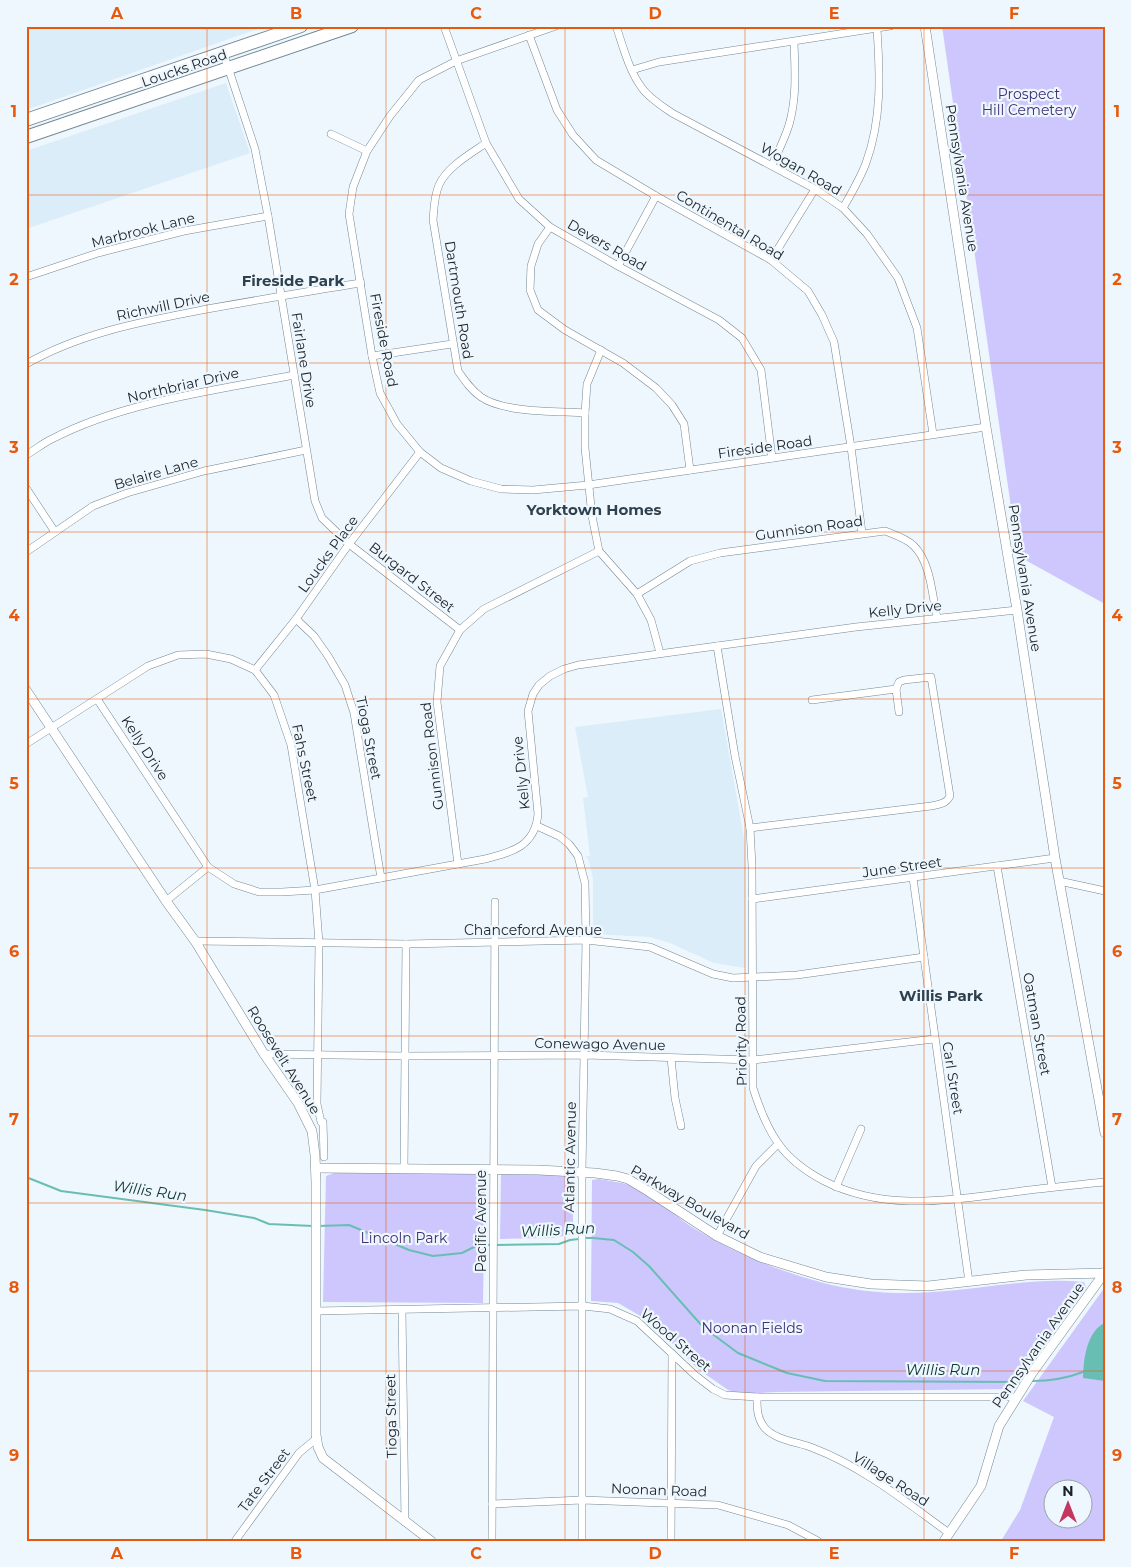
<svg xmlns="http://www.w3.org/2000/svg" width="1131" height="1567" viewBox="0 0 1131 1567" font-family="Montserrat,sans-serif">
  <rect width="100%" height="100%" fill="#eef7fd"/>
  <g fill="#dbedf9">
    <path d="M26 26H266L26 110Z"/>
    <path d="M226 83 250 153 26 229V151Z"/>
    <path d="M721 709 745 844V968L714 963 670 943 650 937 593 934V879L589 861 586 856H590L583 798 588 797 575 727Z"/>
  </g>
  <g fill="#cdc7fe" fill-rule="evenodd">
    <path d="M942 26H1105V604L1018 556Z"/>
    <path d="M337 1172 485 1173 483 1303 323 1302 326 1176Z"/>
    <path d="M506 1173 567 1174 573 1178V1234L553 1238 500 1239 501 1174Z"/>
    <path d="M599 1179C609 1181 620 1182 629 1185 652 1193 672 1214 692 1227 730 1251 776 1270 820 1282 857 1292 895 1295 933 1292 984 1289 1032 1277 1084 1282L1086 1287 1010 1389 776 1392 740 1394 728 1390 698 1369 652 1323 637 1314 618 1303 591 1301 592 1180Z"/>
    <path d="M1105 1287V1541H1001L1020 1510 1054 1417 1023 1401ZM1054 1490H1084V1520H1054Z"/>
  </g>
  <path fill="#68beb2" d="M1105 1323V1381L1083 1378C1083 1361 1087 1330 1105 1323Z"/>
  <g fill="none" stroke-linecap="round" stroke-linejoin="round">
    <g stroke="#68beb2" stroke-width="2">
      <path d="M26 1177 61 1191 205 1210 254 1218 269 1224 313 1226"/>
      <path d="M318 1226 349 1225 409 1250 433 1256 462 1253 480 1244 490 1245"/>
      <path d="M584 1238H593L614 1240 633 1252 649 1266 703 1327 738 1353 787 1373 825 1381 1022 1382"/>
      <path d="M495 1245 559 1244 570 1240 579 1239"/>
      <path d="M1032 1381C1050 1381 1065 1379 1083 1372"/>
    </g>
    <defs>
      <g id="street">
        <path d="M444 26 486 143 519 199 550 227 618 266 719 320 742 338 761 370 772 458"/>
        <path d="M556 26 456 61 419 80 390 116 367 151 353 187 349 214 372 356 380 393 397 424 420 452 441 468 471 481 501 489 533 490 588 485 986 427"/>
        <path d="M616 26C623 46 629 71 642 88 649 98 662 106 672 113L815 189 843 208 867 234 898 278 917 328 933 434"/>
        <path d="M529 35 557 110 573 135 596 160 656 196 771 260 808 291 822 315 834 342 851 447 862 533"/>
        <path d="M223 52 255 149 268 216 315 501 322 518 349 544 460 630"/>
        <path d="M632 70 659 62 890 26"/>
        <path d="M331 134 367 151"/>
        <path d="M486 143C470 154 447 167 439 185 434 196 434 209 433 220L458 371C465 381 471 390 481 397 504 413 557 411 585 413"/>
        <path d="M772 165C778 152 785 138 789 125 797 97 795 70 794 42"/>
        <path d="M843 208C851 194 860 179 866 163 882 119 880 74 877 29"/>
        <path d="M550 227 538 244 531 266 530 290 538 310 565 330 623 363 656 388 672 405 684 424 690 470"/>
        <path d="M771 260 815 189"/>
        <path d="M618 266 656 196"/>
        <path d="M26 277 98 253 184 231 268 216"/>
        <path d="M601 350 587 384 585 413V448L592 516 599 551 637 594 651 620 660 653"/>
        <path d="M372 356 452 344"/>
        <path d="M26 364C82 332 145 321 207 309 258 300 309 291 361 283"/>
        <path d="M26 455C35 450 43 443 52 439 122 402 217 390 294 375"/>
        <path d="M26 488 55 532"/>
        <path d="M26 552 93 506 127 493 204 471 306 450"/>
        <path d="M637 594 690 561 720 553 885 531C895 535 905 538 913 545 931 562 932 595 937 618"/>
        <path d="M296 619 314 636 328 656 345 685 354 713 381 878"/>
        <path d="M717 646 735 756 750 828 752 866 753 1088C759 1107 766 1126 778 1143 789 1159 807 1172 824 1181 885 1212 949 1200 1014 1192 1044 1188 1074 1185 1105 1182"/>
        <path d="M255 670 296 619 349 544 420 452"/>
        <path d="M97 699 208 867 234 884 259 892H282L315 890 485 859C513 852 535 846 538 814L528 711 533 694 539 685 550 676 564 669 578 665 856 627 1017 610"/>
        <path d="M812 700 896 689 899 712"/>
        <path d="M26 744 148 666 178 655 206 654 231 659 255 670 274 695 291 745 315 890 319 943 317 1104 321 1122H323L324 1157"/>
        <path d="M537 826 559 836 569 844 578 856 585 883 586 940 582 1172V1541"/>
        <path d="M750 828 931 806C940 804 946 804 950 796L931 677 904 680 899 682 896 689"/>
        <path d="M458 864 437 702 440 666 460 630 484 609 599 551"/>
        <path d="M997 866 1052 1187"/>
        <path d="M913 878 969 1282"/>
        <path d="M1059 881 1105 891"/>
        <path d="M752 899 1055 858"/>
        <path d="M166 901 208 867"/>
        <path d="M195 941 406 944 586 940 650 947 713 974 733 978 797 975 924 957"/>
        <path d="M264 1054 405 1056 585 1055 753 1060 934 1039"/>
        <path d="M671 1058 675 1098 681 1126"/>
        <path d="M404 1168 406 944"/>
        <path d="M836 1187 861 1129"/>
        <path d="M717 1236 756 1166 778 1144"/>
        <path d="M402 1310 405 1522"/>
        <path d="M316 1311 583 1306 610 1309 637 1321 696 1376 713 1389 725 1395 757 1397H1016"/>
        <path d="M757 1397C757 1408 757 1418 764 1427 774 1440 798 1442 813 1448 863 1467 906 1502 949 1533"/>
        <path d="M492 1504 582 1500 718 1505 788 1525 818 1541"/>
        <path d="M235 1541 299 1453 317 1438"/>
        <path d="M492 1541 495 902"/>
        <path d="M671 1541 672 1354"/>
      </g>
      <g id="secondary">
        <path d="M925 26 986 427 1017 610 1055 858 1105 1133"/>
        <path d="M26 690 166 901 195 941 264 1054 298 1103 312 1131 315 1155 316 1182V1435L318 1447 323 1458 431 1541"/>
        <path d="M316 1168 538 1170 595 1173 617 1176 628 1179 648 1191 717 1236 760 1257 826 1277 871 1284 928 1286 1026 1275 1105 1273"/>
        <path d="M944 1541 981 1486 999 1426 1032 1373 1105 1272"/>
      </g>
      <g id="highway">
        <path d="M26 120 301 26"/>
        <path d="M26 137 352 26"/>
      </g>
    </defs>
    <use href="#street" stroke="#738895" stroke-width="8"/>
    <use href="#secondary" stroke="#738895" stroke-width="10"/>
    <use href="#highway" stroke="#738895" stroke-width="14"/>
    <use href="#street" stroke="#fff" stroke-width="7"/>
    <use href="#secondary" stroke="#fff" stroke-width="9"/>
    <use href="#highway" stroke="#fff" stroke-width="12"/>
  </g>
  <path fill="none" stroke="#e8590c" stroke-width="1" stroke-opacity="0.55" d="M207 26V1541M386 26V1541M565 26V1541M745 26V1541M924 26V1541M26 195H1105M26 363H1105M26 532H1105M26 699H1105M26 868H1105M26 1036H1105M26 1203H1105M26 1371H1105"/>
  <g text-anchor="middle" stroke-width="4.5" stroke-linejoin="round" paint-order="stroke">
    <g font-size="14" fill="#1a2228" stroke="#eef7fd">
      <text transform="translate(184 68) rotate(-19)" y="5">Loucks Road</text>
      <text transform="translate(801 169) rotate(30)" y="5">Wogan Road</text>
      <text transform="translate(962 178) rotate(81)" y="5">Pennsylvania Avenue</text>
      <text transform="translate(730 225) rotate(31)" y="5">Continental Road</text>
      <text transform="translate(143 230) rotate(-14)" y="5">Marbrook Lane</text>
      <text transform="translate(607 245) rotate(30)" y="5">Devers Road</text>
      <text transform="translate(459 300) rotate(81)" y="5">Dartmouth Road</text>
      <text transform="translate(163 306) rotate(-12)" y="5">Richwill Drive</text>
      <text transform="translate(384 340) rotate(79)" y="5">Fireside Road</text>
      <text transform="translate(304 360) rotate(81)" y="5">Fairlane Drive</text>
      <text transform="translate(183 385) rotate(-13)" y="5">Northbriar Drive</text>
      <text transform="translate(765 447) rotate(-8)" y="5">Fireside Road</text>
      <text transform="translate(156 473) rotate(-16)" y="5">Belaire Lane</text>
      <text transform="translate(809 528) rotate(-8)" y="5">Gunnison Road</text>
      <text transform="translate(328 554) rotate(-54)" y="5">Loucks Place</text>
      <text transform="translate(412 577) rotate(38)" y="5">Burgard Street</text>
      <text transform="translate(1025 578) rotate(81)" y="5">Pennsylvania Avenue</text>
      <text transform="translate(905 609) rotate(-6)" y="5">Kelly Drive</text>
      <text transform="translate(369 738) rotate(79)" y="5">Tioga Street</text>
      <text transform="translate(145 748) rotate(57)" y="5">Kelly Drive</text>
      <text transform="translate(432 756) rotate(-97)" y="5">Gunnison Road</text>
      <text transform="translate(305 763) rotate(78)" y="5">Fahs Street</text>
      <text transform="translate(521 773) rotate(-96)" y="5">Kelly Drive</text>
      <text transform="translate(902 867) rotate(-8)" y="5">June Street</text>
      <text x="533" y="935">Chanceford Avenue</text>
      <text transform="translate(1037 1024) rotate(80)" y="5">Oatman Street</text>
      <text transform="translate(741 1041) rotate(-91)" y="5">Priority Road</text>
      <text transform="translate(600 1044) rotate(1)" y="5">Conewago Avenue</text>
      <text transform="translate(284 1060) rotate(58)" y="5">Roosevelt Avenue</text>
      <text transform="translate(953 1078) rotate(81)" y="5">Carl Street</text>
      <text transform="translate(570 1157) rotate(-89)" y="5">Atlantic Avenue</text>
      <text transform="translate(690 1202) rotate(30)" y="5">Parkway Boulevard</text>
      <text transform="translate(481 1221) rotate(-90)" y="5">Pacific Avenue</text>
      <text transform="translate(676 1340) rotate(41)" y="5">Wood Street</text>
      <text transform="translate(1038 1345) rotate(-55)" y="5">Pennsylvania Avenue</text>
      <text transform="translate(391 1416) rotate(-91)" y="5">Tioga Street</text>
      <text transform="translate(891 1479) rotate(33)" y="5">Village Road</text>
      <text transform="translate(264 1480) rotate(-53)" y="5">Tate Street</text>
      <text transform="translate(659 1490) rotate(2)" y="5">Noonan Road</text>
    </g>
    <g font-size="14" fill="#3f2f75" stroke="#eef7fd">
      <text x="1029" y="99">Prospect<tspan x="1029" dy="16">Hill Cemetery</tspan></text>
      <text x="404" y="1243">Lincoln Park</text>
      <text x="752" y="1333">Noonan Fields</text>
    </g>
    <g font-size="15" font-weight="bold" fill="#2f414e" stroke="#eef7fd">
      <text x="293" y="286">Fireside Park</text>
      <text x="594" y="515">Yorktown Homes</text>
      <text x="941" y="1001">Willis Park</text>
    </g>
    <g font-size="15" font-style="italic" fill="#0d3732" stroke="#eef7fd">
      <text transform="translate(150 1191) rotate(8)" y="5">Willis Run</text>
      <text transform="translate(558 1230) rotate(-3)" y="5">Willis Run</text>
      <text x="943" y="1375">Willis Run</text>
    </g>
  </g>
  <rect width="1131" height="1567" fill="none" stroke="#eef7fd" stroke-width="55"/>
  <g transform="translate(1068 1504)"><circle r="24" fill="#eef7fd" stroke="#99a2a8"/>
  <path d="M0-4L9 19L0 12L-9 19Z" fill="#c5365e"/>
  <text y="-8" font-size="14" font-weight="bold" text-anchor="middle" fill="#1a2228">N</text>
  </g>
  <rect x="28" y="28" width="1076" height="1512" fill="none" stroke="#e8590c" stroke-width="2"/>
  <g font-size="16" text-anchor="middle" font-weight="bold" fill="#e8590c">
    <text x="117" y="19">A</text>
    <text x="296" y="19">B</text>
    <text x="476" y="19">C</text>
    <text x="655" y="19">D</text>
    <text x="834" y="19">E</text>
    <text x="1014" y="19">F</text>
    <text x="14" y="117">1</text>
    <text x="1117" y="117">1</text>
    <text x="14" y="285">2</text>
    <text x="1117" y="285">2</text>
    <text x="14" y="453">3</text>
    <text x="1117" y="453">3</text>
    <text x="14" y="621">4</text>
    <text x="1117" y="621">4</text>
    <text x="14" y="789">5</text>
    <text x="1117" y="789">5</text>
    <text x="14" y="957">6</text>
    <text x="1117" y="957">6</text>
    <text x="14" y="1125">7</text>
    <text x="1117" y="1125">7</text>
    <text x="14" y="1293">8</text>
    <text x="1117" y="1293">8</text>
    <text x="14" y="1461">9</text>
    <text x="1117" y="1461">9</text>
    <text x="117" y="1559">A</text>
    <text x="296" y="1559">B</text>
    <text x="476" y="1559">C</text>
    <text x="655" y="1559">D</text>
    <text x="834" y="1559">E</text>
    <text x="1014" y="1559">F</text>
  </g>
</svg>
